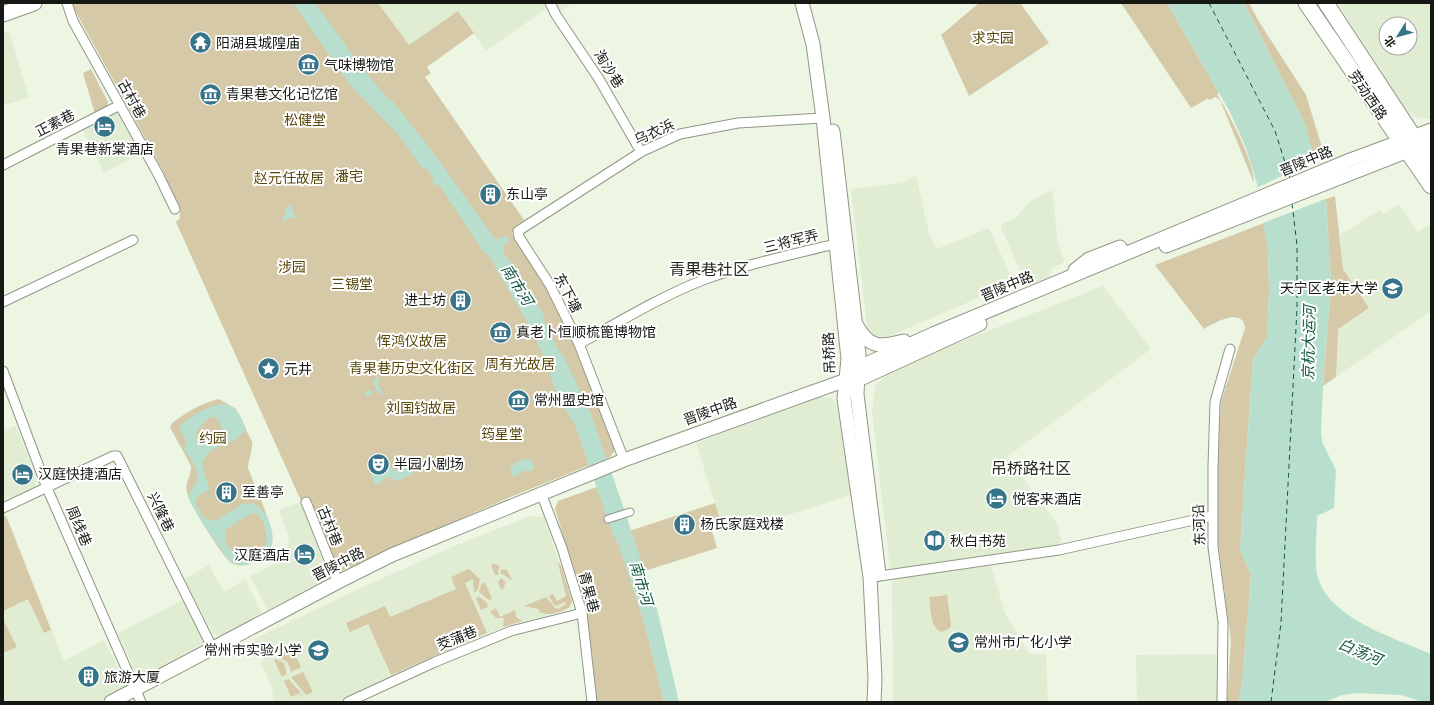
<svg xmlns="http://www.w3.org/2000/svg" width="1434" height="705" viewBox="0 0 1434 705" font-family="Montserrat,'Noto Sans SC',sans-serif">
  <rect width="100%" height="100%" fill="#edf6e3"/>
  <g fill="#e0edd3" fill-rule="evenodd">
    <path d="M378 3H572L559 13 553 4 486 51 458 11 409 46Z"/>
    <path d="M1338 3H1431V119L1416 117 1403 105ZM1386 24H1410V48H1386Z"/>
    <path d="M9 31 29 98 3 105V33Z"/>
    <path d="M119 109 143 152 104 173 83 130Z"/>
    <path d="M916 175 929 233 937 249 989 228 1009 272 1010 284 881 340 870 335 867 326 851 189 903 183Z"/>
    <path d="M1052 190 1058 243 1065 262 1052 268 1049 277 1031 284 1025 281 1001 228 1002 224 1016 218 1029 202Z"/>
    <path d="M1399 204 1418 232 1431 224V311L1336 377 1337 329 1369 308 1343 269 1340 235 1380 210 1383 214Z"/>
    <path d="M1103 286 1151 349 1007 457 1058 525 1062 544 896 570 890 567 872 413 875 386 889 373 929 354Z"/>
    <path d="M819 396 832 398 839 406 851 495 747 528 744 518 722 525 696 443Z"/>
    <path d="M16 426 37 480 34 488 3 500V430Z"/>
    <path d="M300 502 328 573V581L268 611 250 576 286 559 289 537 279 510Z"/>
    <path d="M6 514 64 661 104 640 126 683 122 692 99 702H3V515Z"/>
    <path d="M530 516 544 517 572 601 570 607 564 611 503 627 337 702H271L274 700 271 693 274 692 261 663 264 661 254 639 352 592 452 547Z"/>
    <path d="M209 565 224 592 245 579 262 614 219 636 213 633 184 579Z"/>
    <path d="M991 565 1004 611 1029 654H1046L1048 702H893L892 583 897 578Z"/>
    <path d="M185 599 205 642 143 677 135 671 118 633Z"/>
    <path d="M1216 654 1221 657 1218 702H1137L1136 655Z"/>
  </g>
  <g fill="#d5c9a8">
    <path d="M77 3H378L409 45 458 11 474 33 427 67 431 73 425 77 524 220 514 227 512 234 544 285 574 346 614 445V452L610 457 508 498 337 573 302 503 176 222 180 218V210L163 171 72 5Z"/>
    <path d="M979 3H1020L1049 43 969 96 941 35Z"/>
    <path d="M1121 3H1167L1219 93 1217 94C1229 114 1254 161 1254 183L1220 100 1215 97 1210 100 1207 99 1191 108Z"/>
    <path d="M1244 3H1249L1258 20 1306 95 1325 157 1315 161 1305 124Z"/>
    <path d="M91 69 108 102 107 107 95 114 83 73Z"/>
    <path d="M1335 196 1343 269 1369 308 1338 329 1336 377 1323 386 1331 284 1326 199Z"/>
    <path d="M1264 223 1268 251 1269 291 1267 337 1253 359 1240 549 1251 575 1243 673 1239 702H1227L1231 641 1218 541V467L1221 402 1245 328C1243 307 1215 322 1204 329L1155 265Z"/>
    <path d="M219 399 236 409 252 442C253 451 248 459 248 468 254 485 275 528 272 543 271 552 261 558 254 562 247 566 236 567 230 562 221 554 189 504 187 492 184 482 192 476 191 466L170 427 172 423C187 412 201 403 219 399Z"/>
    <path d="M597 487 614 536 715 503 722 525 711 528 717 548 629 576 644 621 664 702H597L586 609 555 509 558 501Z"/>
    <path d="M6 516 51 630 44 633 28 599 3 611V517Z"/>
    <path d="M558 563 561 565 572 601 570 607C561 612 551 616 541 613L538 609 524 606 546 597 555 608 558 609 566 604 565 602 556 606 554 605 549 596 553 594 557 601 566 596Z"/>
    <path d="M493 564 499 565 498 575H495L491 565Z"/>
    <path d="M469 569 480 579 478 589 474 593 473 579 465 583 487 633 391 675 368 624 350 632 346 623 385 606 390 617 456 589 451 577Z"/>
    <path d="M502 569 507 570 512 580 500 573Z"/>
    <path d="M501 578 506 582 502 591 498 582Z"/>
    <path d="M485 582 492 599 489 600 479 592 481 585Z"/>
    <path d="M947 595 951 624 950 628 942 632C929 627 931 608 929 597Z"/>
    <path d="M479 597 486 602 488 607 481 610 476 598Z"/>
    <path d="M496 608 500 617 515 610 516 617 522 621 503 627 504 618H496L490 612Z"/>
    <path d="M3 619 17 647 3 653Z"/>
    <path d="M291 647 301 667 291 672 288 663 276 654Z"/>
    <path d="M276 659 284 663 287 674 282 677 274 660Z"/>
    <path d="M303 672 313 692 306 695 291 677Z"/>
    <path d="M289 679C293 686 300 689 303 697H302L300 693 291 697 284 681Z"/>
  </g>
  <g fill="#b8dfcd" fill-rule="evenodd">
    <path d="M293 3H315L362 68 389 100 391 99 438 159 494 238 499 239 506 235 510 241 503 245 504 253 525 284 545 317 543 319 560 353H562L591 414 623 506 657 609 679 702H664L644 621 618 544 612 532 574 422 560 403 545 360 531 329 487 253 485 254 450 201 448 202 447 201 449 199 438 184 435 186 432 181 434 179 426 168 423 169 398 134 351 86Z"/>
    <path d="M1167 3H1244L1305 124 1326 199 1331 283 1323 386 1321 432 1322 442 1336 470 1334 508 1317 516C1317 532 1314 559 1317 574 1326 618 1395 638 1431 654V702H1423L1401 695 1357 693 1342 695 1325 702H1239L1243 673 1251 575 1240 549 1253 359 1267 337 1269 291 1268 251 1257 184 1246 148 1230 112Z"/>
    <path d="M294 203 291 207 296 218H289L283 222 282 218 286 214 284 209Z"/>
    <path d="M378 376 380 381 377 383 383 393 381 395 378 390 366 397 365 392 370 390 371 392 376 390V387L372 383H374V379Z"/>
    <path d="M221 404C237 405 241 416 246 429 237 446 209 443 203 462 201 471 209 481 209 490L198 496 195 503C211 534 216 517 239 507L238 505C244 504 251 501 256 505 269 513 278 538 269 551 266 554 261 558 257 560 253 563 248 566 243 565 240 565 234 564 231 562 224 556 192 508 189 499 187 491 195 487 197 480 200 469 188 456 183 448L187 445 179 426C192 416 205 407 221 404ZM214 416 220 423 222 431C217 439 207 441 199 441L195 437C197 429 207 418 214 416ZM252 513 258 514C274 536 268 557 238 559L226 544 225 531 235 523Z"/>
    <path d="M383 457 394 471 409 465 413 474 397 481 393 480 391 476 382 480V483L375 485 371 475 382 468 379 459Z"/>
    <path d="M525 459 532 460 534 469 527 472 526 470 512 477 510 467 514 466 513 464Z"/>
  </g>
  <path fill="#edf6e3" d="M1317 160 1328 198 1263 223 1256 188Z"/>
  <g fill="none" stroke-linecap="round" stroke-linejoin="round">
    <g stroke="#125740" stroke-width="1" stroke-dasharray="5 4" stroke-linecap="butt">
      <path d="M1209 3 1275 131 1290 178"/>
      <path d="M1271 702 1281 623 1297 308V245L1292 203"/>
    </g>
    <defs>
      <path id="pedestrian" d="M608 519 630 512"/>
      <g id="minor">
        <path d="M67 3 73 21 158 174 175 209"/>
        <path d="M550 3 556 15 599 79 641 152"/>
        <path d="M3 165 120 105"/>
        <path d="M3 302 133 240"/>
        <path d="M579 344C619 322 660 297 703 280 746 264 791 255 835 244"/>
        <path d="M3 371 47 488 141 702"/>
        <path d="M624 460 579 344 550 285 519 237 518 231 641 152 680 134 738 123 823 118"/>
        <path d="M541 493 562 548 582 613 592 702"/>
        <path d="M306 502 338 582"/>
        <path d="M3 508 113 456H117L213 649"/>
        <path d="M873 577 1059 550 1212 516"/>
        <path d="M348 702 435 662 511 631 582 613"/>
        <path d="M1222 702 1223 622 1213 547V467L1215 402 1230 349"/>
      </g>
      <g id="secondary">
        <path d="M802 3 813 44 823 118 848 359 844 399 870 577 875 678 874 702"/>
        <path d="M833 131 859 354 857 394 879 574"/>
        <path d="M1166 246 1431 142"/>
        <path d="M1075 270 1089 259 1120 247"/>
        <path d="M857 326C870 349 880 347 904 341"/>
        <path d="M850 380H858L980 324"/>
        <path d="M111 702 338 582 392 555 624 460 846 380 859 367 933 334 1350 160 1431 130"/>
      </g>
      <g id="primary">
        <path d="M1306 3 1431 186"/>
        <path d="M1326 3 1431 163"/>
        <path d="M3 14 34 3"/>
      </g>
    </defs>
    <use href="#pedestrian" stroke="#8f9786" stroke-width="9"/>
    <use href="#minor" stroke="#8f9786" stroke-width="11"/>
    <use href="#secondary" stroke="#8f9786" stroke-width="15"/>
    <use href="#primary" stroke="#8f9786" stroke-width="17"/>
    <use href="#pedestrian" stroke="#fff" stroke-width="7"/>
    <use href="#minor" stroke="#fff" stroke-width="9"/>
    <use href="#secondary" stroke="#fff" stroke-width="13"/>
    <use href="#primary" stroke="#fff" stroke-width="15"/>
  </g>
  <defs>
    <symbol id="temple-disc" viewBox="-11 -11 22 22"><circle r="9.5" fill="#357489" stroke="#fff"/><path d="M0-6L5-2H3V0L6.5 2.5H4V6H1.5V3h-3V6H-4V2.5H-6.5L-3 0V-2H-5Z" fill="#fff"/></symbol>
    <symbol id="museum-disc" viewBox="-11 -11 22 22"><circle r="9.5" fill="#357489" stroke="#fff"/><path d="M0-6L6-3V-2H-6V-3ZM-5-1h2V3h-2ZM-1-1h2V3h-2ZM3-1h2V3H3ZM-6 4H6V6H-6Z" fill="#fff"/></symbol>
    <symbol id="hotel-disc" viewBox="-11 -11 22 22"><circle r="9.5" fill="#357489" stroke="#fff"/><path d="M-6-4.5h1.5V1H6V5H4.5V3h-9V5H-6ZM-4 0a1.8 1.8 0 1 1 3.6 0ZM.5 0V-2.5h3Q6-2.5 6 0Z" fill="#fff"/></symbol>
    <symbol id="building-disc" viewBox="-11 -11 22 22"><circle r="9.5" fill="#357489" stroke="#fff"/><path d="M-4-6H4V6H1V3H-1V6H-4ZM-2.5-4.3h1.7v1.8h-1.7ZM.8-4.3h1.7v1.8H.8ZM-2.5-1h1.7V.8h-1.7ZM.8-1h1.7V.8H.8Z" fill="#fff"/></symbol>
    <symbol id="school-disc" viewBox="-11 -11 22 22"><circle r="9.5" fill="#357489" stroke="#fff"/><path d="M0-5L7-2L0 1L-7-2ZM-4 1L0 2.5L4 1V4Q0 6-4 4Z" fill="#fff"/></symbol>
    <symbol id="sight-disc" viewBox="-11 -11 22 22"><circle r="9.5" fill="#357489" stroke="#fff"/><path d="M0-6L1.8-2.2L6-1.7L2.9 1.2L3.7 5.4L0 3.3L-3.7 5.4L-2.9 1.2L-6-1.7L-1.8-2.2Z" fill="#fff"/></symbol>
    <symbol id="theatre-disc" viewBox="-11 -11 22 22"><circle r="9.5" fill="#357489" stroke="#fff"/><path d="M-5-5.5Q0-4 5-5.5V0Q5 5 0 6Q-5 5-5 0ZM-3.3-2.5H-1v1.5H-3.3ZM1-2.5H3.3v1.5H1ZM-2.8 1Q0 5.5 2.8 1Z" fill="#fff"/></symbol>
    <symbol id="library-disc" viewBox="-11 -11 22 22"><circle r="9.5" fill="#357489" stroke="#fff"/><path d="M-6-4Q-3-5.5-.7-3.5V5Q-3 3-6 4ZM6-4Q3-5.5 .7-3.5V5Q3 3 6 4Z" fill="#fff"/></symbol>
  </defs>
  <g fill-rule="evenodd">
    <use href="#temple-disc" x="188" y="30" width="25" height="25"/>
    <use href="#museum-disc" x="296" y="52" width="25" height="25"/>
    <use href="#museum-disc" x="198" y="82" width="25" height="25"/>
    <use href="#hotel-disc" x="92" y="114" width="25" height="25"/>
    <use href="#building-disc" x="478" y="182" width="25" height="25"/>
    <use href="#school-disc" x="1380" y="276" width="25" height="25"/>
    <use href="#building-disc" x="448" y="288" width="25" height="25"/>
    <use href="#museum-disc" x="488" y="320" width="25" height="25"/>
    <use href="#sight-disc" x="256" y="356" width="25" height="25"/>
    <use href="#museum-disc" x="506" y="388" width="25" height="25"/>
    <use href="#theatre-disc" x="366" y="452" width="25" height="25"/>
    <use href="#hotel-disc" x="10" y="462" width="25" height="25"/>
    <use href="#building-disc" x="214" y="480" width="25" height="25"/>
    <use href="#hotel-disc" x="984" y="486" width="25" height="25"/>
    <use href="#building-disc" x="672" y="512" width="25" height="25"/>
    <use href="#library-disc" x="922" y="528" width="25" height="25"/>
    <use href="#hotel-disc" x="292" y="542" width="25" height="25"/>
    <use href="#school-disc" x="946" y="630" width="25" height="25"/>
    <use href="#school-disc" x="306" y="638" width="25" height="25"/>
    <use href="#building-disc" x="76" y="664" width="25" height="25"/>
  </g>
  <g text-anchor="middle" stroke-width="4" stroke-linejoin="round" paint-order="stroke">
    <g font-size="14" fill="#59470a" stroke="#fff">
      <text x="993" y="43">求实园</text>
      <text x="305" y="125">松健堂</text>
      <text x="349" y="181">潘宅</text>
      <text x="289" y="183">赵元任故居</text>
      <text x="292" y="272">涉园</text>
      <text x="352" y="289">三锡堂</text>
      <text x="412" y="346">恽鸿仪故居</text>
      <text x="520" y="369">周有光故居</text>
      <text x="412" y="373">青果巷历史文化街区</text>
      <text x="421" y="413">刘国钧故居</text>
      <text x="502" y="439">筠星堂</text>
      <text x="213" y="443">约园</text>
    </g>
    <g font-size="14" fill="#161913" stroke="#fff" text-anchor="start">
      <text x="216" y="48">阳湖县城隍庙</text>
      <text x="324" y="70">气味博物馆</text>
      <text x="226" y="99">青果巷文化记忆馆</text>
      <text x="105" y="154" text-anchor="middle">青果巷新棠酒店</text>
      <text x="506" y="199">东山亭</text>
      <text x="1378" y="293" text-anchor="end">天宁区老年大学</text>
      <text x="446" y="305" text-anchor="end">进士坊</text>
      <text x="516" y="337">真老卜恒顺梳篦博物馆</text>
      <text x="284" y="374">元井</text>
      <text x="534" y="405">常州盟史馆</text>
      <text x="394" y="469">半园小剧场</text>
      <text x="38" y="479">汉庭快捷酒店</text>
      <text x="242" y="497">至善亭</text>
      <text x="1012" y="504">悦客来酒店</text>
      <text x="700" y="529">杨氏家庭戏楼</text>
      <text x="950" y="546">秋白书苑</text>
      <text x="290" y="560" text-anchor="end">汉庭酒店</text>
      <text x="974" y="647">常州市广化小学</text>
      <text x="302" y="655" text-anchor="end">常州市实验小学</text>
      <text x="104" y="682">旅游大厦</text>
    </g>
    <g font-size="14" fill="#161913" stroke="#fff">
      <text transform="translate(609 69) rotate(58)" y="5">淘沙巷</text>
      <text transform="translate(1368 95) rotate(56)" y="5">劳动西路</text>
      <text transform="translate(132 99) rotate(61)" y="5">古村巷</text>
      <text transform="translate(55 123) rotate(-27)" y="5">正素巷</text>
      <text transform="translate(654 132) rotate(-24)" y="5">乌衣浜</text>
      <text transform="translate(1306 161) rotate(-23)" y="5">晋陵中路</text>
      <text transform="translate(791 241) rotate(-14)" y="5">三将军弄</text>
      <text transform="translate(1007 286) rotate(-23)" y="5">晋陵中路</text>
      <text transform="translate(568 293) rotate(62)" y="5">东下塘</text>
      <text transform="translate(829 353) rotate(-93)" y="5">吊桥路</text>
      <text transform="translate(710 411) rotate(-20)" y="5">晋陵中路</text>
      <text transform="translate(161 512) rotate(64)" y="5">兴隆巷</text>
      <text transform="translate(1199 525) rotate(-92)" y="5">东河沿</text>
      <text transform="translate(79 526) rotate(67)" y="5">周线巷</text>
      <text transform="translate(330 526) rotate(68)" y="5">古村巷</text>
      <text transform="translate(338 564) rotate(-27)" y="5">晋陵中路</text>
      <text transform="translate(589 592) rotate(75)" y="5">青果巷</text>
      <text transform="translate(457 638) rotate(-22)" y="5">茭蒲巷</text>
    </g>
    <g font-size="15" font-style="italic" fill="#125740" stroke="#fff">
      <text transform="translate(517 285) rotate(58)" y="5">南市河</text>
      <text transform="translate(1309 343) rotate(-89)" y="5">京杭大运河</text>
      <text transform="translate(641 583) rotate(73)" y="5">南市河</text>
      <text transform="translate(1360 652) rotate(23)" y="5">白荡河</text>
    </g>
    <g font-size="16" fill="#272d1f" stroke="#fff">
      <text x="709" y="275">青果巷社区</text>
      <text x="1031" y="474">吊桥路社区</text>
    </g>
  </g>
  <rect width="1434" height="705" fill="none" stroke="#161913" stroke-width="8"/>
  <g transform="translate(1398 36) rotate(233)"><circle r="19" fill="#ffffff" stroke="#a2a3a1"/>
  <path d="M0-3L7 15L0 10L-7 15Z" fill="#357489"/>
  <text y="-6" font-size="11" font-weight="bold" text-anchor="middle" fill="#161913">北</text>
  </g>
</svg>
